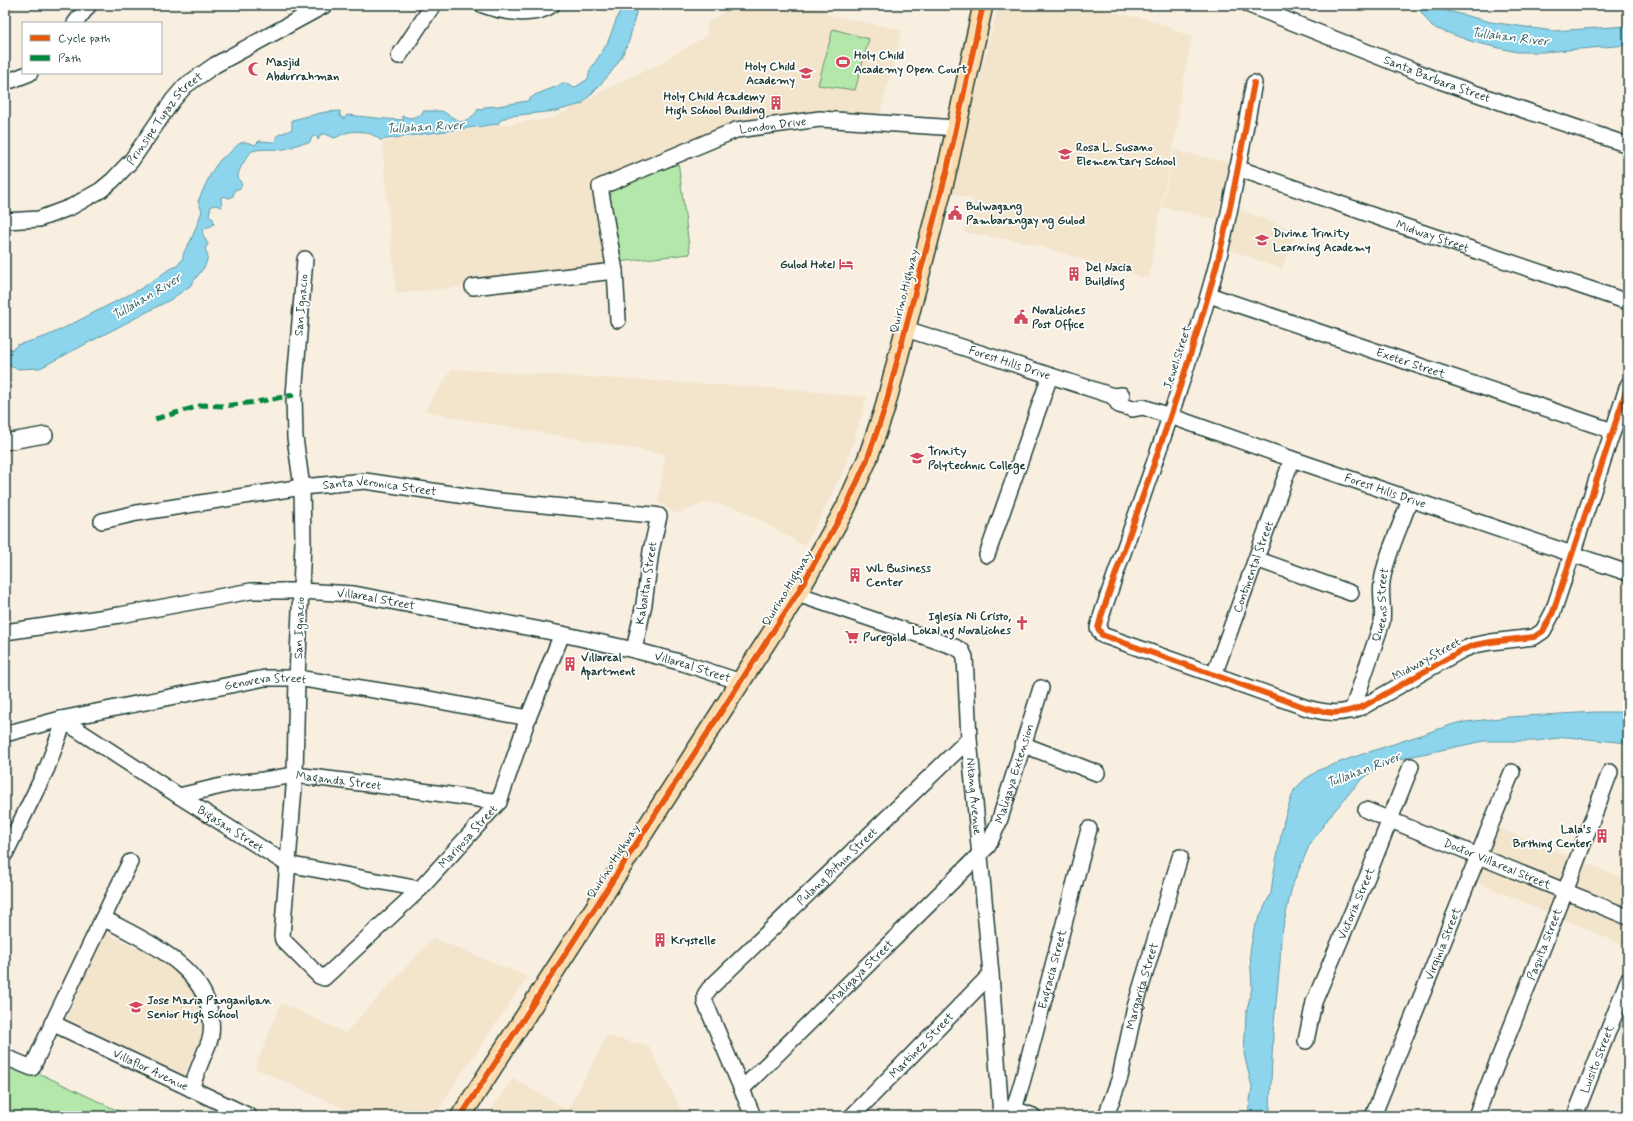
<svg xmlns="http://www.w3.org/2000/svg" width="1633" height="1121" viewBox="0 0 1633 1121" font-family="Mynerve,sans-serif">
  <rect width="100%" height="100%" fill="#f8efe1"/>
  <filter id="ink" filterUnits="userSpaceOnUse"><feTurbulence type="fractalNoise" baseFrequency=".025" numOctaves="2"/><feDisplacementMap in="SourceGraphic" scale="8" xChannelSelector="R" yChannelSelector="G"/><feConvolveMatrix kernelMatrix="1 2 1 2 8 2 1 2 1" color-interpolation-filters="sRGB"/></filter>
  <g filter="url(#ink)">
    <g fill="#f3e4cc">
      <path d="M736 5H817L829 15 902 30 880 114 820 113 737 123 593 182 611 270 396 294 382 142 553 118 632 76 656 66 704 37 708 34 707 23Z"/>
      <path d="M999 5H1077L1150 20 1192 37 1180 98 1178 107 1179 116 1158 223 1149 279 1029 243 963 232 974 200 949 192Z"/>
      <path d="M1174 150 1230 163 1216 219 1162 207Z"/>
      <path d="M1238 209 1296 231 1282 269 1230 250Z"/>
      <path d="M452 369 786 389 867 397 847 462 824 510 804 546 740 509 707 502 676 514 662 504 658 503 665 454 451 417 425 410Z"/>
      <path d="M1494 826 1628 880V917L1483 853Z"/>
      <path d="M1481 861 1628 923V947L1475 881Z"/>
      <path d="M105 933 160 958 181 975 200 998 203 1017 202 1035 184 1075 66 1019Z"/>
      <path d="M433 938 528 977 455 1083 435 1116H360L255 1068 281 1003 345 1033Z"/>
      <path d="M607 1036 649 1046 684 1116H487L513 1078 568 1110Z"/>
    </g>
    <g fill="#b3e8aa" stroke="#69926f">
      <path d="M833 29 869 39 855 90 818 85Z"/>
      <path d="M678 161 690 254 617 262 601 189Z"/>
      <path d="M5 1057 129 1116H5Z"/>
    </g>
    <g fill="#8cd5ed" stroke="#6098a3">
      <path d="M622 5H638L629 41 621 58 609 75 582 104 556 111 509 116 501 120 498 124 380 140C371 131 355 129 343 134 339 136 338 137 334 138L326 134H321L318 140 317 136H313L309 143C299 142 293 148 284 149 274 150 263 148 252 151 248 155 237 171 238 177 239 180 241 182 242 186L239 189H235L233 196 230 198 222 196 221 199 222 207 215 205 211 206 209 215 213 219 214 224C209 228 214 225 208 227 197 230 206 239 208 244L205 249 208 256 205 266 190 286 170 300 40 368 19 369 5 365V349H13L17 345 47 336 62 329 142 288 168 270 177 266 182 260 184 252 191 240 198 222 202 211 198 201C205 187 210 171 221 159 223 157 226 156 228 154 239 145 239 138 255 145L259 141 274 142 276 140V137C281 132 286 133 292 129V120L325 112 340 111V116L343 118H345L347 115 386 119 404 120 402 116 411 118 423 114V111H442L460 122C467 121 476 115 478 109L482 110 484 107 498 106 527 101 535 95 565 83 574 88 588 79 590 70 607 44Z"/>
      <path d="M1416 5H1439L1444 10 1491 22 1553 31 1628 26V45L1543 52H1517L1473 42 1432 27Z"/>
      <path d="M1595 712H1628V743L1567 737 1536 741H1484L1408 757 1377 767 1358 783 1330 816 1310 844 1292 886 1281 937 1280 962 1273 1033 1270 1108 1268 1116H1245L1248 1114 1252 1087 1244 1054 1246 1014 1252 988 1250 952 1254 929 1271 893 1273 877 1284 820 1294 790 1304 780 1319 770 1351 758 1457 723 1509 717Z"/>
    </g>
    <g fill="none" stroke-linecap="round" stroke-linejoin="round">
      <defs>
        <g id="minor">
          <path d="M483 5C502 12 534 18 552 5"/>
          <path id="s1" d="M1249 5 1440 81 1512 106 1628 145"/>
          <path d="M75 23 89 5"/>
          <path d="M399 56 433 5"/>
          <path d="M5 80H12L30 73"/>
          <path d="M1254 83C1240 154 1229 226 1208 296 1177 404 1137 510 1101 617L1098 628 1102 635 1307 708C1330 714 1341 715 1364 706L1462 650 1475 645 1491 642 1534 637 1543 631 1553 612 1628 385"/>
          <path id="s2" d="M1237 168 1403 226 1628 302"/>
          <path id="s3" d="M5 221 39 219 71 207 101 190 113 180 131 161 173 100 185 86 215 65 325 5"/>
          <path id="s4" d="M305 259 294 395 295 438 302 487 303 543 297 678 295 775 282 936 283 940 319 976 324 978 420 889 499 802 528 718 562 634"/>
          <path d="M473 287 615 271"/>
          <path id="s5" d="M1209 295 1613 431"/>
          <path id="s6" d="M618 320 615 271 600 187 736 130 820 119 957 128"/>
          <path id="s7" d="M906 329 1113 396 1122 395"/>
          <path id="s8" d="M1113 396 1119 405 1133 409 1143 407 1170 416 1292 459 1628 573"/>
          <path d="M5 442 45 435"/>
          <path id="s9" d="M102 521 137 513 302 487 365 481 499 501 653 515 659 516 651 551 644 604 634 650"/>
          <path d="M987 555 1050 376"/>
          <path d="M1256 559 1351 593"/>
          <path id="s10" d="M797 594 955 647 962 651 965 657 969 739 991 974 1001 1116"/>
          <path id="s11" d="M5 632 120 615 251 591H301L354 594 562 634 634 650 683 663 741 682"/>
          <path id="s12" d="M1214 675 1292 459"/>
          <path id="s13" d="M1352 711 1382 622C1384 608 1380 595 1382 582 1385 557 1402 524 1410 499"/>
          <path id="s14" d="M61 719 179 796 287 864 420 889"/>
          <path id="s15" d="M5 734 61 719 265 678H297L419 697 528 718"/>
          <path d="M1024 745 1097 773"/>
          <path id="s16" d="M179 796 234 783 263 780 295 775 401 788 499 802"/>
          <path id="s17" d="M1366 810 1628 917"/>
          <path d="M5 854 47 768 64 722"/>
          <path d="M103 918C149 943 218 971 211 1035 210 1041 207 1047 205 1052 200 1064 195 1077 191 1089"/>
          <path id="s18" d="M52 1023 249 1116"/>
          <path id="s19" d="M1306 1041 1314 1002 1368 875 1411 766"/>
          <path d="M5 1057 32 1068 57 1014 130 862"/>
          <path id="s20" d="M742 1089 988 846 999 822 1041 688"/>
          <path d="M1003 1109H1014L1033 1116"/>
          <path id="s21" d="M1014 1109 1023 1079 1089 829"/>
          <path id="s22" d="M753 1116 705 1002V995L709 989 969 739"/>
          <path id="s23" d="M852 1116 991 974"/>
          <path id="s24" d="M1106 1116 1120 1077 1135 1007 1180 857"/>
          <path id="s25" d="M1373 1116 1512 772"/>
          <path id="s26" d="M1476 1116 1565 892 1610 772"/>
          <path id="s27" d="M1575 1116 1628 980"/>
        </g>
        <path id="major" d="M461 1116 797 594 846 507 867 460 884 411 947 170 983 5"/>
      </defs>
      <use href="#minor" stroke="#1f3d34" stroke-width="18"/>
      <use href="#major" stroke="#1f3d34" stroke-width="22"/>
      <use href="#minor" stroke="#fff" stroke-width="15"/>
      <use href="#major" stroke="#fcdcac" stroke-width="19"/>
      <path stroke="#00873e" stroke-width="5" stroke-dasharray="10 5" stroke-linecap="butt" d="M155 419 203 405 223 406 256 402 294 395"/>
      <defs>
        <g id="cycleway">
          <path d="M1254 83C1240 154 1229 226 1208 296 1177 404 1137 510 1101 617L1098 628 1102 635 1307 708C1330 714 1341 715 1364 706L1462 650 1475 645 1491 642 1534 637 1543 631 1553 612 1628 385"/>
          <path d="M461 1116 797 594 846 507 867 460 884 411 947 170 983 5"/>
        </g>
      </defs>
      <use href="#cycleway" stroke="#fff" stroke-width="8"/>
      <use href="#cycleway" stroke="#e8590c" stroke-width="6"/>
    </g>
  </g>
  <defs>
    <symbol id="stadium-bare" viewBox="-9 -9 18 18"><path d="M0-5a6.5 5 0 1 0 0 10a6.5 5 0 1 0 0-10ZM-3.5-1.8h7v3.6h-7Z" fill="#d1495b" stroke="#fff" stroke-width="2.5" paint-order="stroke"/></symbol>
    <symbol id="mosque-bare" viewBox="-9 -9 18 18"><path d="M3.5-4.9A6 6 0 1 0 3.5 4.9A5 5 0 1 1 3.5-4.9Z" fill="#d1495b" stroke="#fff" stroke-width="2.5" paint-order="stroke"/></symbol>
    <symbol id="school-bare" viewBox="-9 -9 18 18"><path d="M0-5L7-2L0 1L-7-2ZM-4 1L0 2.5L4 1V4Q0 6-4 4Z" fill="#d1495b" stroke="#fff" stroke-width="2.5" paint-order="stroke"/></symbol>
    <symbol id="building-bare" viewBox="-9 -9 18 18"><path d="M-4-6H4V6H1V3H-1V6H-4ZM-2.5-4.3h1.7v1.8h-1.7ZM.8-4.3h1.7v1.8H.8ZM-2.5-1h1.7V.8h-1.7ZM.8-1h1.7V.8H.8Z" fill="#d1495b" stroke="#fff" stroke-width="2.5" paint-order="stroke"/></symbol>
    <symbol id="civic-bare" viewBox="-9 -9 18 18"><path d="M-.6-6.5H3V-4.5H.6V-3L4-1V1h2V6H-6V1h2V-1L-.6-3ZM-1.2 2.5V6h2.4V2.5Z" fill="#d1495b" stroke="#fff" stroke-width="2.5" paint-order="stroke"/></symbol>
    <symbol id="hotel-bare" viewBox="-9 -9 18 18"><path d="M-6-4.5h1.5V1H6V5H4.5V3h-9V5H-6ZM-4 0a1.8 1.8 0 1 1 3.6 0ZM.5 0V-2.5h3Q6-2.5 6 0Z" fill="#d1495b" stroke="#fff" stroke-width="2.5" paint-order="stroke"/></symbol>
    <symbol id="university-bare" viewBox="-9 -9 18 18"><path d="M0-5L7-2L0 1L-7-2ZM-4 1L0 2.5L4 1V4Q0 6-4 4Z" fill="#d1495b" stroke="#fff" stroke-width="2.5" paint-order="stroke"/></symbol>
    <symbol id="church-bare" viewBox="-9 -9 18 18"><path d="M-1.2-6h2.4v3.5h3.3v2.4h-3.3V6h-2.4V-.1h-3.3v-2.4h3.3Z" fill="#d1495b" stroke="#fff" stroke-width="2.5" paint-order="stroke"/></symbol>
    <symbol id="supermarket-bare" viewBox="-9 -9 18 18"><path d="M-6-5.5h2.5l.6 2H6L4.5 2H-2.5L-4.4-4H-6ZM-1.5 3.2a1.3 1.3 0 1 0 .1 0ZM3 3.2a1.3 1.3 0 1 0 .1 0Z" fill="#d1495b" stroke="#fff" stroke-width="2.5" paint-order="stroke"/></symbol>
  </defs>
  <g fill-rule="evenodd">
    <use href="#stadium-bare" x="833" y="52" width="20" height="20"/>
    <use href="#mosque-bare" x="245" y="59" width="20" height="20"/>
    <use href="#school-bare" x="796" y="63" width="20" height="20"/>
    <use href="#building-bare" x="766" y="93" width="20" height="20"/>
    <use href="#school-bare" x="1055" y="144" width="20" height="20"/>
    <use href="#civic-bare" x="945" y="203" width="20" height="20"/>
    <use href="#school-bare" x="1252" y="230" width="20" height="20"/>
    <use href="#hotel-bare" x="836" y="254" width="20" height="20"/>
    <use href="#building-bare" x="1064" y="264" width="20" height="20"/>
    <use href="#civic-bare" x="1011" y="307" width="20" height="20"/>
    <use href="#university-bare" x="907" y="448" width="20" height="20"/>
    <use href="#building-bare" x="845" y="565" width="20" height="20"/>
    <use href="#church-bare" x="1012" y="613" width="20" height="20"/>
    <use href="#supermarket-bare" x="842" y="627" width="20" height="20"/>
    <use href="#building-bare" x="560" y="654" width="20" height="20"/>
    <use href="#building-bare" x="1592" y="826" width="20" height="20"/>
    <use href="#building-bare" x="650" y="930" width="20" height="20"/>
    <use href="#school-bare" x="126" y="997" width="20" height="20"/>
  </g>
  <g text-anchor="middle" stroke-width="3.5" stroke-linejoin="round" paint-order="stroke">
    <g font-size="12" font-weight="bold" fill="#1f3d34" stroke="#fff" text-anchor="start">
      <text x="854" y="59">Holy Child<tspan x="854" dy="14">Academy Open Court</tspan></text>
      <text x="266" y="66">Masjid<tspan x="266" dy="14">Abdurrahman</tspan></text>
      <text x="795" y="70" text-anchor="end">Holy Child<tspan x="795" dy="14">Academy</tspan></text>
      <text x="765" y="100" text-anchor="end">Holy Child Academy<tspan x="765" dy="14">High School Building</tspan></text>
      <text x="1076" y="151">Rosa L. Susano<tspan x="1076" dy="14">Elementary School</tspan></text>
      <text x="966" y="210">Bulwagang<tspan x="966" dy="14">Pambarangay ng Gulod</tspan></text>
      <text x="1273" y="237">Divine Trinity<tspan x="1273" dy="14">Learning Academy</tspan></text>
      <text x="835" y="268" text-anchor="end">Gulod Hotel</text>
      <text x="1085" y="271">Del Nacia<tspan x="1085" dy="14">Building</tspan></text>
      <text x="1032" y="314">Novaliches<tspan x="1032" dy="14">Post Office</tspan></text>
      <text x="928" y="455">Trinity<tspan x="928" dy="14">Polytechnic College</tspan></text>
      <text x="866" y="572">WL Business<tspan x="866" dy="14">Center</tspan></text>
      <text x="1011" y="620" text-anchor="end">Iglesia Ni Cristo,<tspan x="1011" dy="14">Lokal ng Novaliches</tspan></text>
      <text x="863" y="641">Puregold</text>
      <text x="581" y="661">Villareal<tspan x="581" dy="14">Apartment</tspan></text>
      <text x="1591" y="833" text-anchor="end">Lala's<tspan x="1591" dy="14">Birthing Center</tspan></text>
      <text x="671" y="944">Krystelle</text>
      <text x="147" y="1004">Jose Maria Panganiban<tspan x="147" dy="14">Senior High School</tspan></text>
    </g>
    <g font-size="12" fill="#1f3d34" stroke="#fff">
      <text dy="4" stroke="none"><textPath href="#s1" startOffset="202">Santa Barbara Street</textPath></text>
      <text dy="4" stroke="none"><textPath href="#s3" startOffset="199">Prinsipe Tupaz Street</textPath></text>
      <text dy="4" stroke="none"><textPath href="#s6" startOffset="319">London Drive</textPath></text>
      <text dy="4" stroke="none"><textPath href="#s2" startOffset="207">Midway Street</textPath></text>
      <text transform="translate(904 291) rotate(-76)" y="4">Quirino Highway</text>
      <text transform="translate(301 305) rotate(-85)" y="4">San Ignacio</text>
      <text transform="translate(1177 357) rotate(-72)" y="4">Jewel Street</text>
      <text dy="4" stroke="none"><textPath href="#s7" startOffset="109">Forest Hills Drive</textPath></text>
      <text dy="4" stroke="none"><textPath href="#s5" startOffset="213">Exeter Street</textPath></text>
      <text dy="4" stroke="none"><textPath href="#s9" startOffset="281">Santa Veronica Street</textPath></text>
      <text dy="4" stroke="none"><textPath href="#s8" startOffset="292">Forest Hills Drive</textPath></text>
      <text dy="4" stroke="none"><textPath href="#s12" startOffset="115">Continental Street</textPath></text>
      <text transform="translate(646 583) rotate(-81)" y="4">Kabaitan Street</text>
      <text transform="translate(787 588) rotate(-59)" y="4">Quirino Highway</text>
      <text dy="4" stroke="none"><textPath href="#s11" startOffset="375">Villareal Street</textPath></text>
      <text dy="4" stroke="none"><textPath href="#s13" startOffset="111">Queens Street</textPath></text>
      <text transform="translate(299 628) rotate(-88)" y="4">San Ignacio</text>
      <text transform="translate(1426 659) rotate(-29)" y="4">Midway Street</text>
      <text dy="4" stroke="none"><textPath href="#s11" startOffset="699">Villareal Street</textPath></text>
      <text dy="4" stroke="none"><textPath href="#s15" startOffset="266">Genoveva Street</textPath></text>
      <text dy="4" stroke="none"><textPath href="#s20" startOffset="423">Maligaya Extension</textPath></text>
      <text dy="4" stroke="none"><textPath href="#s16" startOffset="162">Maganda Street</textPath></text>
      <text dy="4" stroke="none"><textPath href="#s10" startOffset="321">Nitang Avenue</textPath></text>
      <text dy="4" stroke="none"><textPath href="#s14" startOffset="202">Bigasan Street</textPath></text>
      <text dy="4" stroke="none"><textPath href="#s4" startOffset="941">Mariposa Street</textPath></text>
      <text transform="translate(613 861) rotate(-57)" y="4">Quirino Highway</text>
      <text dy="4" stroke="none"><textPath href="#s17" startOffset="142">Doctor Villareal Street</textPath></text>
      <text dy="4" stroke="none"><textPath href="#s22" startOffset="315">Pulang Bituin Street</textPath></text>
      <text dy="4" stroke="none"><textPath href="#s19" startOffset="147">Victoria Street</textPath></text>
      <text dy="4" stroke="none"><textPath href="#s25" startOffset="186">Virginia Street</textPath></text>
      <text dy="4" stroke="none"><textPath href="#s26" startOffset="185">Paquita Street</textPath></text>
      <text dy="4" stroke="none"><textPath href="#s21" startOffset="145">Engracia Street</textPath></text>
      <text dy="4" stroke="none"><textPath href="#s20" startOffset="167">Maligaya Street</textPath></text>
      <text dy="4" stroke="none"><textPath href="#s24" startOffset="135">Margarita Street</textPath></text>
      <text dy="4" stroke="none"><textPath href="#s23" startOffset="99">Martinez Street</textPath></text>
      <text dy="4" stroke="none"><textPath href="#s27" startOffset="61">Luisito Street</textPath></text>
      <text dy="4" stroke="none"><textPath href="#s18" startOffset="109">Villaflor Avenue</textPath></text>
    </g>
    <g font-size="13" font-style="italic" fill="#3a6362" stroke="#fff">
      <text transform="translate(1510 36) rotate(7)" y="5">Tullahan River</text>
      <text transform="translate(425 126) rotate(-3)" y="5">Tullahan River</text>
      <text transform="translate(146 296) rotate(-31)" y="5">Tullahan River</text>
      <text transform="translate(1363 769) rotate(-21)" y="5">Tullahan River</text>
    </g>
  </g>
  <rect width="1633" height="1121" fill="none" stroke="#fff" stroke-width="20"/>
  <rect x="10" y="10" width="1613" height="1101" fill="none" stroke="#1f3d34" stroke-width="1.5" filter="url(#ink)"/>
  <rect x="22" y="22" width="140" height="52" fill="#ffffff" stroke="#a5b1ae"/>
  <rect x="30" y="35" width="20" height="6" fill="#e8590c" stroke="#a5b1ae"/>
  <text x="58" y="42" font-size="12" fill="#1f3d34">Cycle path</text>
  <rect x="30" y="55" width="20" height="6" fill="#00873e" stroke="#a5b1ae"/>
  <text x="58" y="62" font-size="12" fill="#1f3d34">Path</text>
</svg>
